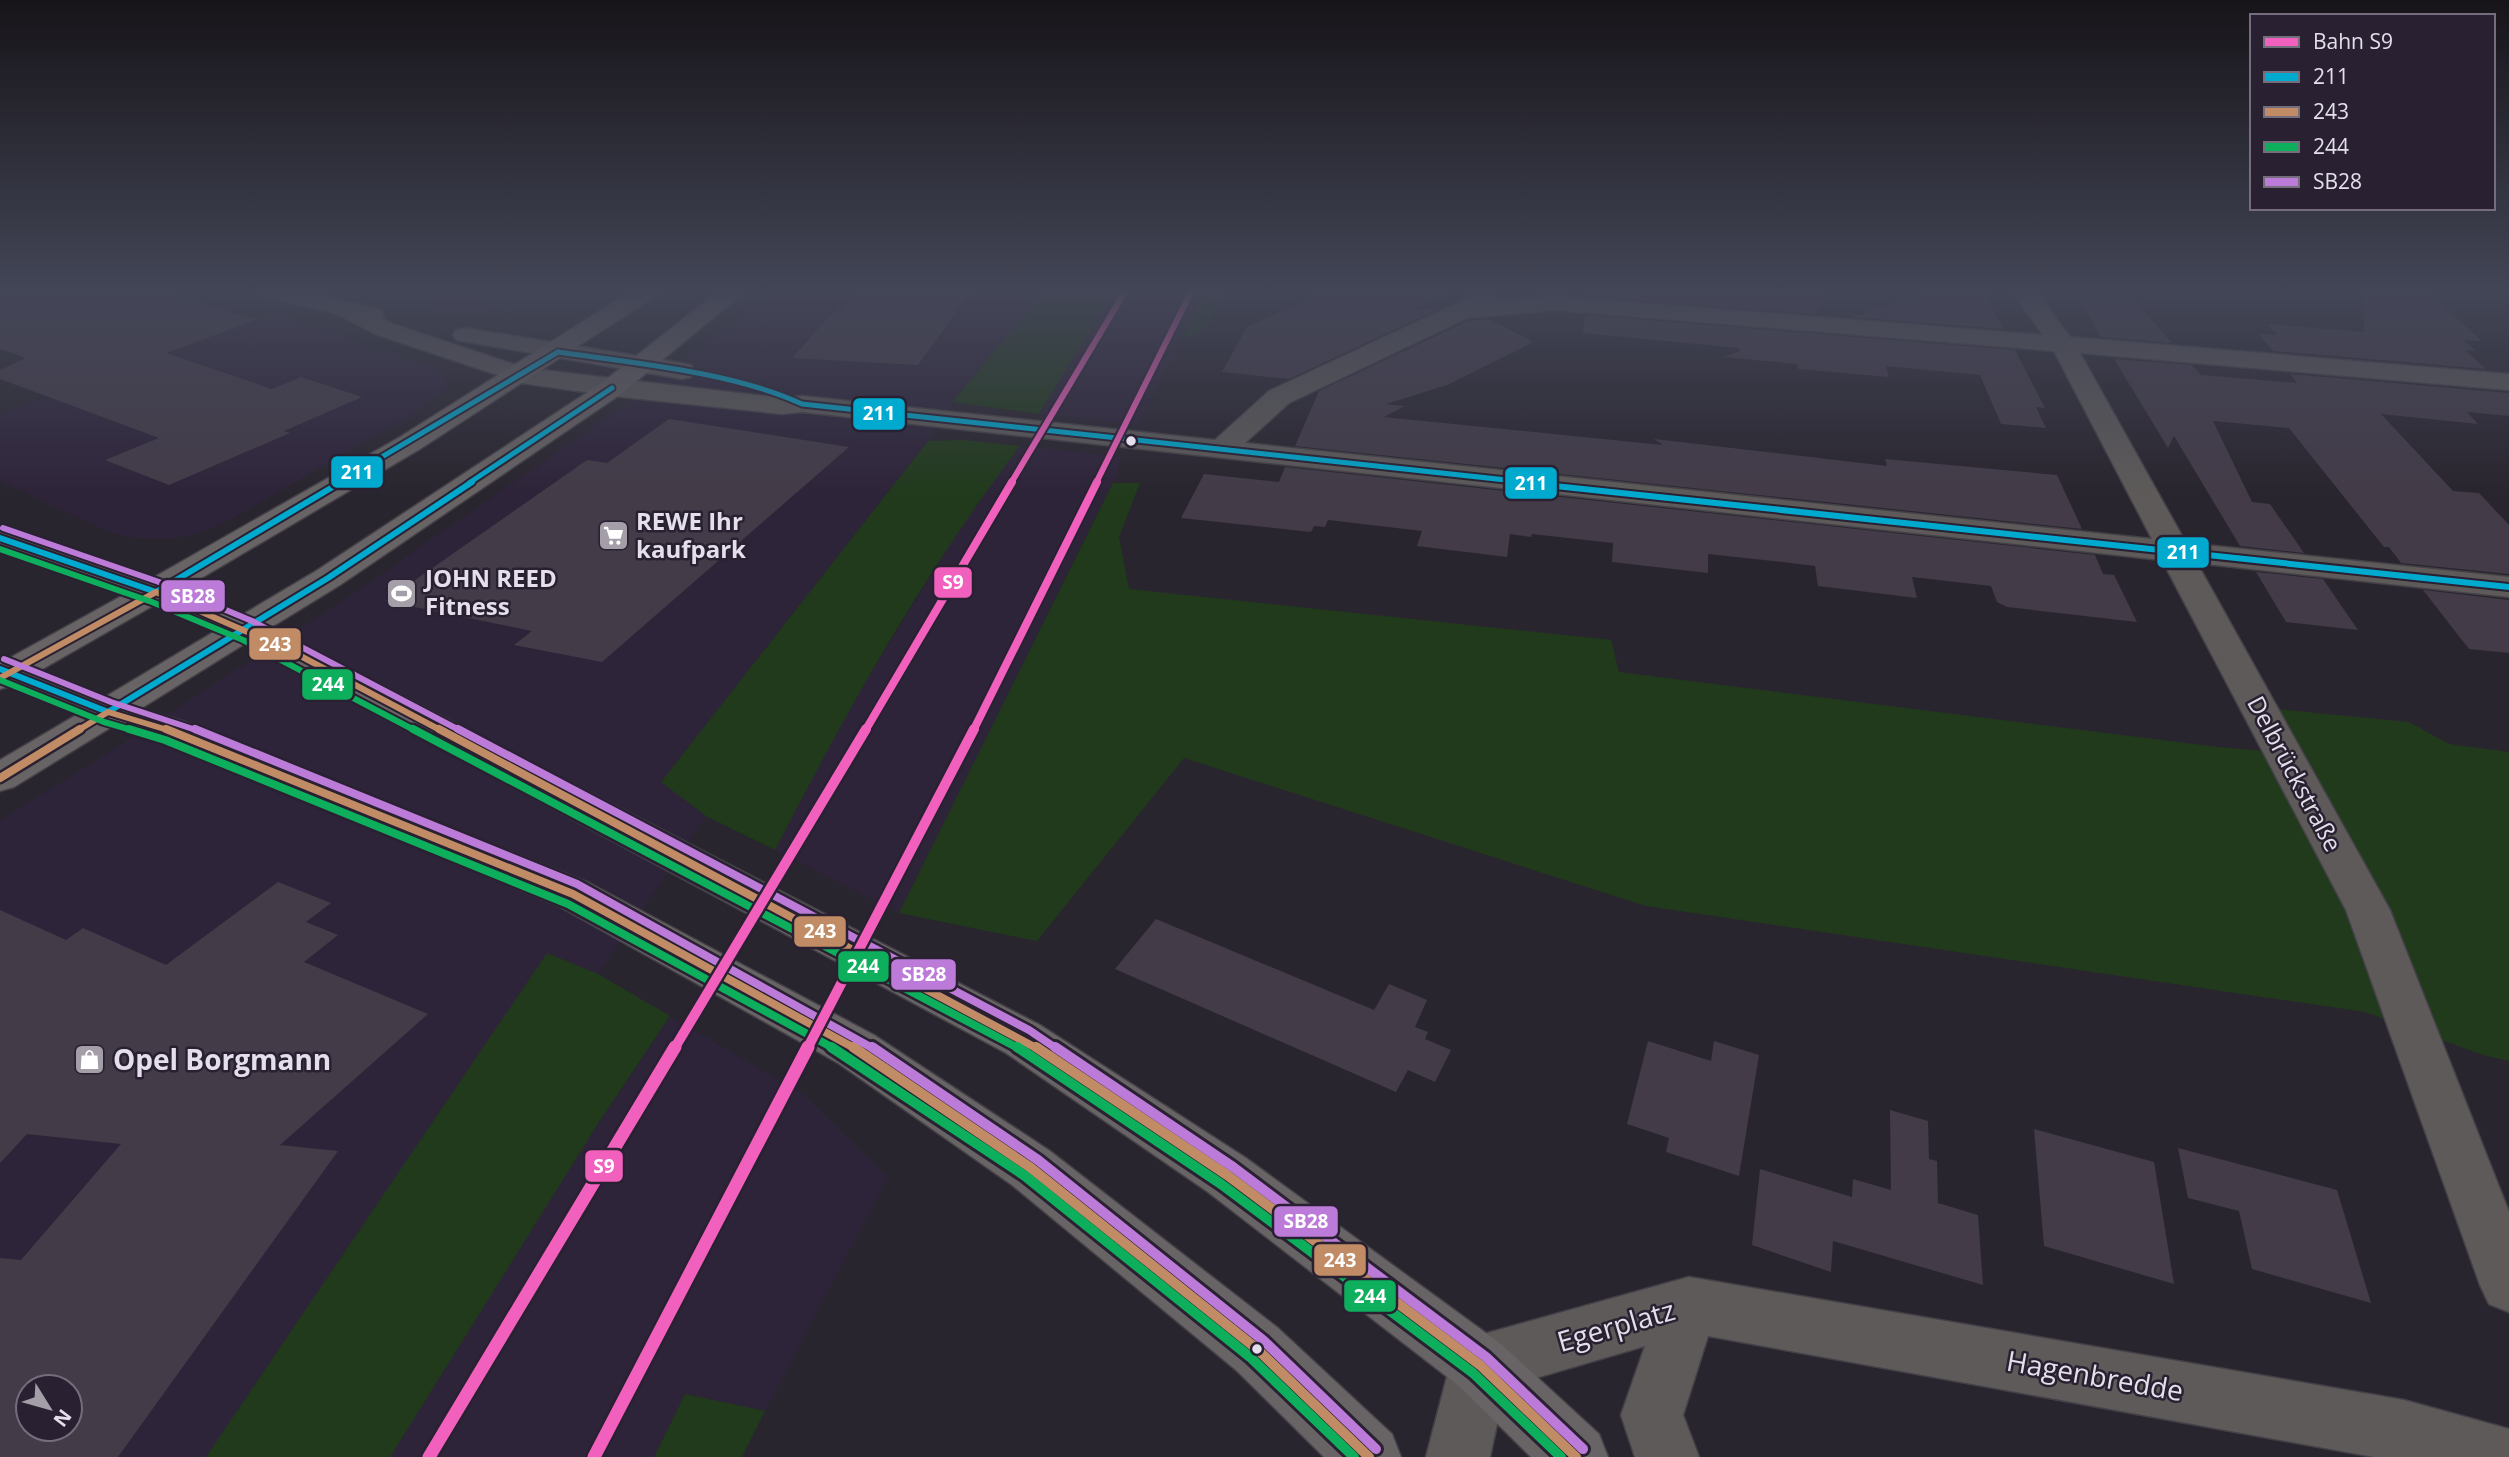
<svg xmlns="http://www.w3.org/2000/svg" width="2509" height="1457" viewBox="0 0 2509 1457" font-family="'Open Sans',sans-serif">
  <rect width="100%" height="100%" fill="#29252e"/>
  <g fill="#2e2439" fill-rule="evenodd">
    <path d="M376 290H520L465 312Z"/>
    <path d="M776 290H1045L960 392 928 441 661 782 706 816 598 974 547 954 206 1457H0V820L94 762 344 600 623 406ZM28 1387H70V1429H28Z"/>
    <path d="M1115 290H1205L1139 425 1039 414Z"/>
    <path d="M276 314 424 365 435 370 445 379 448 389 425 407 228 521 199 533 177 538H136L111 533 0 481V414Z"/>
    <path d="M1020 446 1122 457 1113 483 899 913 775 850 842 720 970 512Z"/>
    <path d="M670 1016 806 1096 888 1177 765 1411 685 1394 654 1457H390L599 1122Z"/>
  </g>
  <g fill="#213a1c">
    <path d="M1045 290H1115L1039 414 952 402Z"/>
    <path d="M1205 290H1225L1206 330 1183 338Z"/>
    <path d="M963 440 1020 446C924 572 847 710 775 850L706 816 661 782 928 441Z"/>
    <path d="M1113 483H1140L1119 537 1129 589 1611 640 1619 672 2218 747 2289 753 2266 708 2409 722 2449 744 2509 752V1061L2483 1055 2365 1012 1646 906 1184 758 1037 941 899 913Z"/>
    <path d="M547 953 598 974 670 1016 599 1122 390 1457H206Z"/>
    <path d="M685 1394 765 1411 742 1457H654Z"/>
  </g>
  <g fill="#433b48" fill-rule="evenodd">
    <path d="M0 290H159L257 320 166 353 272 389 301 377 362 397 284 431 290 433 169 485 105 460 159 438 0 379V370L26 358 0 349Z"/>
    <path d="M859 290H972L918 365 792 358 837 308H843Z"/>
    <path d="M1328 290H1449L1414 308 1436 310 1289 379 1222 372 1247 327Z"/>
    <path d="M1587 290H1795L1826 296 1815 314 1586 296Z"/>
    <path d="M1939 290H1983L2004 329 1851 317Z"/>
    <path d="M2365 290H2424L2482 341 2464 340 2476 351 2465 350 2486 369 2273 351 2259 334 2277 335 2268 324 2364 332Z"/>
    <path d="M2077 296 2133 299 2172 343 2101 337Z"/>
    <path d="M1585 315 2015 350 2045 408 2036 407 2046 428 2001 424 1980 375 1886 366 1889 377 1798 369 1797 364 1724 357 1740 351 1739 348 1583 333Z"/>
    <path d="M1489 319 1533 342 1447 385 1386 404 1405 406 1384 417 1663 445 1654 439 1887 466 1885 459 2057 475 2082 529 1295 446 1319 391 1468 321Z"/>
    <path d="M2114 359 2192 365 2201 375 2297 383 2290 374 2509 393V416L2467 412 2478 424 2381 414 2453 491 2479 493 2509 525V574L2401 563 2389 547H2384L2289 428 2213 421 2252 502 2270 504 2304 553 2240 546 2174 436 2168 448Z"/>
    <path d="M669 419 849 447 602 662 514 645 532 631 385 601 587 460 607 463Z"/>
    <path d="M1285 467 2095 555 2103 574 2114 575 2137 622 2007 607 1997 602 1991 586 1912 577 1917 598 1818 586 1815 566 1791 563 1708 554V573L1612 562 1613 543 1532 534 1531 537 1510 534 1507 557 1417 546 1422 531 1328 520 1325 527 1314 526 1311 532 1181 518 1204 474 1279 482Z"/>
    <path d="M2256 572 2323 579 2358 630 2286 622Z"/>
    <path d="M2423 590 2509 600V653L2469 649Z"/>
    <path d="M278 882 331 903 306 922 338 935 304 962 428 1014 280 1145 338 1151 118 1457H0V1258L21 1260 121 1144 27 1134 0 1163V910L66 940 83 928 166 965ZM28 1387H70V1429H28Z"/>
    <path d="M1156 919 1374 1010 1389 984 1427 1000 1415 1027 1428 1032 1425 1039 1451 1050 1435 1082 1408 1070 1396 1092 1115 969Z"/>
    <path d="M1648 1041 1711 1061 1714 1041 1759 1055 1739 1176 1666 1152 1669 1138 1627 1124Z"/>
    <path d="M1890 1110 1928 1121 1929 1159 1937 1161 1938 1203 1978 1215 1983 1285 1833 1241 1831 1272 1752 1245 1760 1169 1852 1197 1853 1179 1891 1190Z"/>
    <path d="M2034 1129 2154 1162 2174 1284 2044 1246Z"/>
    <path d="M2178 1148 2337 1190 2371 1303 2252 1269 2239 1211 2188 1198Z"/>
  </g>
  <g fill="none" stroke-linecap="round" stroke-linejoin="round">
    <defs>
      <g id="minor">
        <path d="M257 290H298L381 310 384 315 382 318 393 324 525 368 782 398 802 396 1215 440 1269 391 1483 291 1491 293 1495 298 1493 301 1555 296 2043 335 2011 290H2035L2070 337 2509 374V390L2080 353 2186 543 2509 577V597L2197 563 2390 910 2509 1212V1312L2489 1304 2480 1285 2346 910 2162 560 802 412 782 414 612 396 521 383 375 334 337 314 261 295ZM1555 310 2054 351 2152 539 1245 443 1289 403 1467 318Z"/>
        <path d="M465 328 682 363 691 365 695 371 691 377 682 379 456 340 453 335 456 330Z"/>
        <path d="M1689 1277 2404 1400 2509 1429V1457H2374L1708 1336 1683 1415 1699 1457H1635L1621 1415 1645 1346 1505 1387 1490 1457H1426L1450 1365 1459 1344 1480 1335Z"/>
      </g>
      <path id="major" d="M633 290H661L657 295 420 449 181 590 242 615 316 571 603 382 720 290H747L621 394 340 585 270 628 1040 1025 1246 1158 1501 1344 1599 1434 1608 1457H1531L1459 1386 1208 1192 1006 1053 246 643 140 709 182 721 589 883 874 1035 1050 1151 1278 1328 1392 1434 1401 1457H1324L1236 1370 1012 1185 838 1063 557 905 154 739 113 726 14 787 0 791V760L78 714 11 686 0 689V658L6 660 127 593 0 549V528L151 579 400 437ZM156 604 217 630 105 697 39 671Z"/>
    </defs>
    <use href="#minor" stroke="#434047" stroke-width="3"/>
    <use href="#major" stroke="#434047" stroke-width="3"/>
    <use href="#minor" fill="#5d5a59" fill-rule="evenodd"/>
    <use href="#major" fill="#686364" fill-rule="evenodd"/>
    <defs>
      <g id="bus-1-far1">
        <path d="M558 352C634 363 733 372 802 404L1534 483"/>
        <path d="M338 483 558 352"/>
        <path d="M469 483 612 388"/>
      </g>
      <g id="bus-1">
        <path d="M1517 482 2509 587"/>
        <path d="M0 538 156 592"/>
        <path d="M156 592 341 482"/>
        <path d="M0 669 108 712"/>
        <path d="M108 712 328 578 472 482"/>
      </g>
      <g id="bus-2-far2">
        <path d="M0 678 156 592 291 651 442 731"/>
        <path d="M77 731 108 712 171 731"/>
      </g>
      <g id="bus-2-far1">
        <path d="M166 729 573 894 856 1049"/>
        <path d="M439 729 1038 1049"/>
        <path d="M0 778 80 729"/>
      </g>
      <g id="bus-2">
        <path d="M853 1047 1031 1168 1257 1349 1369 1457"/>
        <path d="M1036 1047 1227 1175 1480 1365 1576 1457"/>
      </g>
      <g id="bus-3-far2">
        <path d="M0 549 152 602 243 640 416 731"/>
        <path d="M0 680 104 722 135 731"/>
      </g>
      <g id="bus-3-far1">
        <path d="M129 729 165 740 568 904 835 1049"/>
        <path d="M413 729 1020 1049"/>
      </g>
      <g id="bus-3">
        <path d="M831 1047 1025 1176 1250 1357 1354 1457"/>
        <path d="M1017 1047 1221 1184 1473 1373 1561 1457"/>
      </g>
      <g id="bus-4-far2">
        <path d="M3 528 159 582 252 621 461 731"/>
        <path d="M4 659 111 702 199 731"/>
      </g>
      <g id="bus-4-far1">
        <path d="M195 729 577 884 874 1049"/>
        <path d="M458 729 1029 1030 1057 1049"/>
      </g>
      <g id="bus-4">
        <path d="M872 1047 1038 1160 1264 1341 1376 1449"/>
        <path d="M1055 1047 1233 1167 1486 1357 1583 1449"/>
      </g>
    </defs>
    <use href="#bus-1-far1" stroke="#292132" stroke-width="9"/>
    <use href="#bus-1" stroke="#292132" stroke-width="10"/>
    <use href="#bus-2-far2" stroke="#292132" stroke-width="10"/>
    <use href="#bus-2-far1" stroke="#292132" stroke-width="13"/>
    <use href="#bus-2" stroke="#292132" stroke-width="16"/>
    <use href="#bus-3-far2" stroke="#292132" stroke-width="10"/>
    <use href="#bus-3-far1" stroke="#292132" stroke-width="13"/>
    <use href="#bus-3" stroke="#292132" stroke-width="16"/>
    <use href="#bus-4-far2" stroke="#292132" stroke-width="10"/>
    <use href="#bus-4-far1" stroke="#292132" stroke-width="13"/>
    <use href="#bus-4" stroke="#292132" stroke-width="16"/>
    <use href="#bus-1-far1" stroke="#00a9ce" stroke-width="5"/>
    <use href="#bus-1" stroke="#00a9ce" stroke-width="6"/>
    <use href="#bus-2-far2" stroke="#c18c65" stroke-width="6"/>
    <use href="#bus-2-far1" stroke="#c18c65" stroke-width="8"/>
    <use href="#bus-2" stroke="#c18c65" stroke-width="10"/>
    <use href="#bus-3-far2" stroke="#0daf5c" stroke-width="6"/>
    <use href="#bus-3-far1" stroke="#0daf5c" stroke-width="8"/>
    <use href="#bus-3" stroke="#0daf5c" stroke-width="10"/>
    <use href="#bus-4-far2" stroke="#bd7bd9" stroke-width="6"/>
    <use href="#bus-4-far1" stroke="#bd7bd9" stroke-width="8"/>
    <use href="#bus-4" stroke="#bd7bd9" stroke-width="10"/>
    <defs>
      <g id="rail-1-far3">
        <path d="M1011 483 1126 290"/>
        <path d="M1096 483 1192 290"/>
      </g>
      <g id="rail-1-far2">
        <path d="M865 731 1012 482"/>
        <path d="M973 731 1097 482"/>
      </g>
      <g id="rail-1-far1">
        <path d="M674 1049 866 729"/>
        <path d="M807 1049 974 729"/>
      </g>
      <g id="rail-1">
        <path d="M429 1457 675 1047"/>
        <path d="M594 1457 808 1047"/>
      </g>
    </defs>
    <use href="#rail-1-far3" stroke="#292132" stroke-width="10"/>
    <use href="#rail-1-far2" stroke="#292132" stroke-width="12"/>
    <use href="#rail-1-far1" stroke="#292132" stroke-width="15"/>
    <use href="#rail-1" stroke="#292132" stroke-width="18"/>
    <use href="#rail-1-far3" stroke="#f160bc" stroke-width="6"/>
    <use href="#rail-1-far2" stroke="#f160bc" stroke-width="8"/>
    <use href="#rail-1-far1" stroke="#f160bc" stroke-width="10"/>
    <use href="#rail-1" stroke="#f160bc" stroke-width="13"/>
  </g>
  <linearGradient id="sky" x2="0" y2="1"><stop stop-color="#171419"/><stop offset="0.59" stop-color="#434657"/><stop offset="1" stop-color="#434657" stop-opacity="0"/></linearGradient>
  <rect width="2509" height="494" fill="url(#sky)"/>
  <defs>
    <symbol id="supermarket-square" viewBox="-11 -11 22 22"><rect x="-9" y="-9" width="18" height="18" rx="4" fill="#a39ea8" stroke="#292132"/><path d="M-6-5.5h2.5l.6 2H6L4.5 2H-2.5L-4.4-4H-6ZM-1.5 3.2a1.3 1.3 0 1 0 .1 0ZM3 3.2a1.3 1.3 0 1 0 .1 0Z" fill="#fff"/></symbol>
    <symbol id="stadium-square" viewBox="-11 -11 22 22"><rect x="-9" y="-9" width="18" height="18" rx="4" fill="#a39ea8" stroke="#292132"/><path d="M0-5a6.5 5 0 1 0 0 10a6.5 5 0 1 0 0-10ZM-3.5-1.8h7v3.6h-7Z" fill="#fff"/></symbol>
    <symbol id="shop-square" viewBox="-11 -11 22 22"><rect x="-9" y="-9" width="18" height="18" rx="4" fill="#a39ea8" stroke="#292132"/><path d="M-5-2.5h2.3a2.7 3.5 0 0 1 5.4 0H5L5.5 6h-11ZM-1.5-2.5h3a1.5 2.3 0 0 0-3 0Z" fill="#fff"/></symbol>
  </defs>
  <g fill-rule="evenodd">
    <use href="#supermarket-square" x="596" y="518" width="35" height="35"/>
    <use href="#stadium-square" x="384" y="576" width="35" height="35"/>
    <use href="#shop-square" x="72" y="1042" width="35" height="35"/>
  </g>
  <g fill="#e4dfea" stroke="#292132" stroke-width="2.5">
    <circle cx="1131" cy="441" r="6"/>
    <circle cx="1257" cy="1349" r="6"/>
  </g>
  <g text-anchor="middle" stroke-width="5" stroke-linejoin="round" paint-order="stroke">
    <g font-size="24" font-weight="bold" fill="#e4dfea" stroke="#292132" text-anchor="start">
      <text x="636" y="530">REWE Ihr<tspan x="636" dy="28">kaufpark</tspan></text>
      <text x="425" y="587">JOHN REED<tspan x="425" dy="28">Fitness</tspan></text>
    </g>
    <g font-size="24" fill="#e4dfea" stroke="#292132">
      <text transform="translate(2294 774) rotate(62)" y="8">Delbrückstraße</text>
    </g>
    <g font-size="28" font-weight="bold" fill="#e4dfea" stroke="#292132" text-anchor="start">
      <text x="113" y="1070">Opel Borgmann</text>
    </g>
    <g font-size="28" fill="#e4dfea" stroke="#292132">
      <text transform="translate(1616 1326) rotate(-16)" y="10">Egerplatz</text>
      <text transform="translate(2095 1376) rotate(10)" y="10">Hagenbredde</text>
    </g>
  </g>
  <g stroke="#292132" stroke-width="2.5">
    <rect x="852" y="397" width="54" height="34" rx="7" fill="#00a9ce"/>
    <rect x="330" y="455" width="54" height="34" rx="7" fill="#00a9ce"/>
    <rect x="1504" y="466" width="54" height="34" rx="7" fill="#00a9ce"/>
    <rect x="2156" y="536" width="54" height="33" rx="7" fill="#00a9ce"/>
    <rect x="933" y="566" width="40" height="33" rx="7" fill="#f160bc"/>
    <rect x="160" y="579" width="66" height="34" rx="7" fill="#bd7bd9"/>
    <rect x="248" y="627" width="54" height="34" rx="7" fill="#c18c65"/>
    <rect x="301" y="668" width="53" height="33" rx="7" fill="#0daf5c"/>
    <rect x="793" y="915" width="54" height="33" rx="7" fill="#c18c65"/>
    <rect x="837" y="950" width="53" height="33" rx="7" fill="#0daf5c"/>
    <rect x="890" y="958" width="67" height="33" rx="7" fill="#bd7bd9"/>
    <rect x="584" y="1149" width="40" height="34" rx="7" fill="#f160bc"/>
    <rect x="1273" y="1205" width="66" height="33" rx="7" fill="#bd7bd9"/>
    <rect x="1313" y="1243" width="54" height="34" rx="7" fill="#c18c65"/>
    <rect x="1343" y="1279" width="54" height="34" rx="7" fill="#0daf5c"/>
  </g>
  <g font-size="19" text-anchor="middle" font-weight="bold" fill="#fff">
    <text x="879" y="420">211</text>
    <text x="357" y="479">211</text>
    <text x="1531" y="490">211</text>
    <text x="2183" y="559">211</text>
    <text x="953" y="589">S9</text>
    <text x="193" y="603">SB28</text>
    <text x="275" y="651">243</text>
    <text x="328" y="691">244</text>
    <text x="820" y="938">243</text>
    <text x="863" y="973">244</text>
    <text x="924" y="981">SB28</text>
    <text x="604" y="1173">S9</text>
    <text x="1306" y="1228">SB28</text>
    <text x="1340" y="1267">243</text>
    <text x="1370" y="1303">244</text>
  </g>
  <rect x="2250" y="14" width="245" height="196" fill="#292132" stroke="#746d7c" stroke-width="2"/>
  <rect x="2264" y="37" width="35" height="10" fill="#f160bc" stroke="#746d7c" stroke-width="2"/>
  <text x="2313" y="49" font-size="21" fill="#e4dfea">Bahn S9</text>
  <rect x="2264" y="72" width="35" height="10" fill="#00a9ce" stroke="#746d7c" stroke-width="2"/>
  <text x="2313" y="84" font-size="21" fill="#e4dfea">211</text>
  <rect x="2264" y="107" width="35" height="10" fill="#c18c65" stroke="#746d7c" stroke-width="2"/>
  <text x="2313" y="119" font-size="21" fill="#e4dfea">243</text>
  <rect x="2264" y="142" width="35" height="10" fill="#0daf5c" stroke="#746d7c" stroke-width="2"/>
  <text x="2313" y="154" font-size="21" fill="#e4dfea">244</text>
  <rect x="2264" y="177" width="35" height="10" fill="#bd7bd9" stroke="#746d7c" stroke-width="2"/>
  <text x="2313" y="189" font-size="21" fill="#e4dfea">SB28</text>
  <g transform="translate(49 1408) rotate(127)"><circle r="33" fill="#292132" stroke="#746d7c" stroke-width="2"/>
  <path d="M0-5L12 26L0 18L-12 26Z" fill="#a39ea8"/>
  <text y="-10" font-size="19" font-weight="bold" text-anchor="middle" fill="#e4dfea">N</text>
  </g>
</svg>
